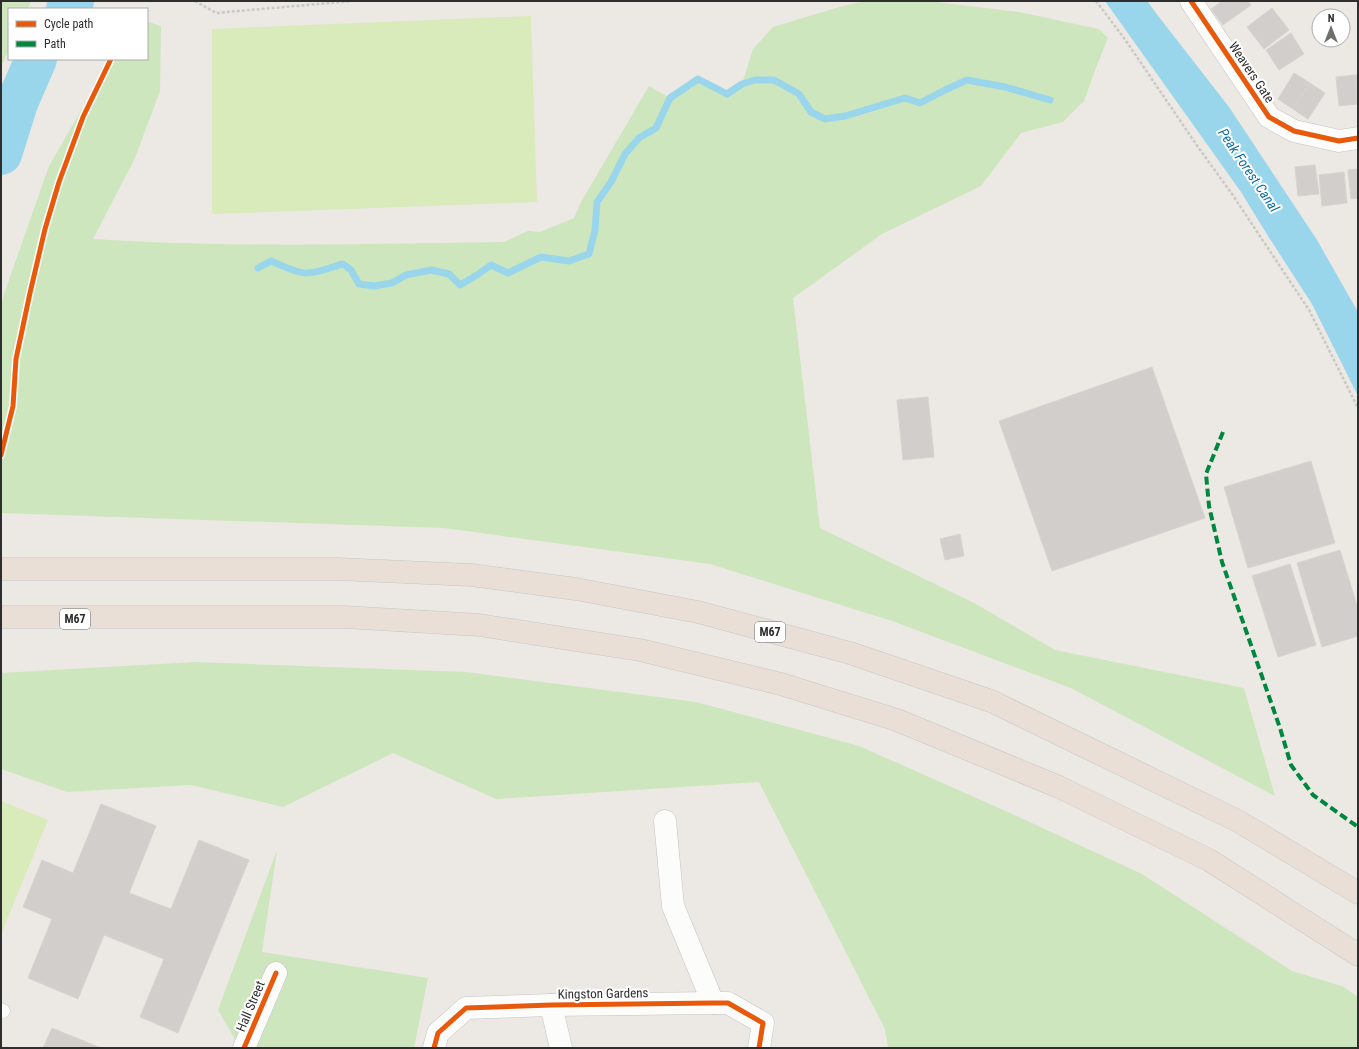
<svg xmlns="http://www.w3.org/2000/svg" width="1359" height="1049" viewBox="0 0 1359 1049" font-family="'Roboto Condensed',sans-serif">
  <rect width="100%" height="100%" fill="#ece8e4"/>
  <g fill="#cee6be">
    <path d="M1 1H31L28 9H9V50L1 67Z"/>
    <path d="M864 1H928L1019 12 1099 29 1108 38 1097 65 1084 101 1063 122 1021 133 981 186 882 234 793 298 820 528 976 604 1055 650 1244 688 1275 796 1071 688 895 622 710 564 444 528 1 513V307L4 294 49 166 109 62 112 59H147V24L149 22 161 26 160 91 135 158 93 239C230 248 367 244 504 242L528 231 540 232 574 218 581 202 649 86 670 98 698 79 727 94 742 84 753 49 773 27 839 7Z"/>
    <path d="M195 662 466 672 696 702 859 746 1008 812 1142 874 1292 971 1342 986 1358 997V1048H888L885 1029 759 782 496 799 393 753 283 807 191 785 67 792 1 769V673Z"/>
    <path d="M277 850 262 952 428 978 414 1048H240L218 1010Z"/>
  </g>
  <g fill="#d9eabb">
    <path d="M531 16 537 202 212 214V29Z"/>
    <path d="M1 801 48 820 1 934Z"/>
  </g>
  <path fill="#99d6ec" d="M1105 1H1147L1159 17 1229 107 1317 240 1358 312V396L1312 304 1268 236 1241 192Z"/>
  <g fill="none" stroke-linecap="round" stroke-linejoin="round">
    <path stroke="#99d6ec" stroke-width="7" d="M258 268 271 261C281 265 296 273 306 273 319 273 331 267 343 264L351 270 359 284 374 286 392 283 406 275 431 270 449 274 460 285 477 275 491 265 508 273 541 257 569 261 589 254 595 230 597 202 611 182 625 154 639 138 656 128 670 98 698 79 727 94 742 84 755 80H774L799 94 811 112 825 119 845 116 905 98 920 103 945 90 967 80 1005 87 1050 100"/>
    <g stroke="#99d6ec" stroke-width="42">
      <path d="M67 9 73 1"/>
      <path d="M1 154 17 103 36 59"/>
    </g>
  </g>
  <g fill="#d1cecb" stroke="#d7d4d0">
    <path d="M1222 1H1248L1251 5 1223 25 1211 9Z"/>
    <path d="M1272 8 1289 30 1264 49 1247 27Z"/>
    <path d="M1291 33 1304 54 1279 70 1266 50Z"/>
    <path d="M1294 73 1310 83 1293 109 1278 99Z"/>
    <path d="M1355 75H1358V104H1357Z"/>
    <path d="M1355 75 1357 104 1339 106 1336 77Z"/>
    <path d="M1310 83 1325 93 1308 119 1293 109Z"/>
    <path d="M1315 165 1319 194 1298 196 1295 167Z"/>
    <path d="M1358 169V198L1351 199 1348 170Z"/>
    <path d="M1344 172 1347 203 1322 206 1319 175Z"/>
    <path d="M1152 367 1205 518 1052 571 999 421Z"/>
    <path d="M928 397 934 457 903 460 897 400Z"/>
    <path d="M1311 461 1335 543 1248 568 1224 487Z"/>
    <path d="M960 534 964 556 945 560 940 539Z"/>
    <path d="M1340 550 1358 609V636L1322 647 1297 563Z"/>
    <path d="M1290 564 1316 645 1278 657 1252 576Z"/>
    <path d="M101 804 156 826 129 893 171 909 199 840 249 860 178 1033 140 1017 164 959 104 935 78 999 28 978 52 919 23 907 42 860 73 873Z"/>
    <path d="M52 1028 101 1048H43Z"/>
  </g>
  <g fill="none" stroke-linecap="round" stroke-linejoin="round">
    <defs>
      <path id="service" d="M1 1010 3 1011"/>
      <g id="minor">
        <path d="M1191 1 1269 117 1294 131 1339 141 1358 138"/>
        <path d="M665 821 673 906 713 1003"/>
        <path d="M551 1005 561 1048"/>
        <path d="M244 1048 276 973"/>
        <path d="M434 1048 438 1033 466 1008 551 1005 713 1003H728L763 1023 759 1048"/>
      </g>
      <g id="motorway">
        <path d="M1 569H338L471 575 576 589 698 612 850 653 991 701 1238 821 1358 893"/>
        <path d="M1 617H345L479 625 640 650 781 684 897 720 1059 787 1209 860 1358 955"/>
      </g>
    </defs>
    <use href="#service" stroke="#c5c4c5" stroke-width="15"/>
    <use href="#minor" stroke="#c5c4c5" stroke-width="23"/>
    <use href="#motorway" stroke="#c6c5c4" stroke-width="23"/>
    <g stroke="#c9c9c8" stroke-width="2.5" stroke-dasharray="3 2" stroke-linecap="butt">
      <path d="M195 1 216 13 352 1"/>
      <path d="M1096 1 1124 38 1198 147 1232 194 1309 310 1358 408"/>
    </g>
    <use href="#service" stroke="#fcfcfb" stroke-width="14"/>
    <use href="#minor" stroke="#fcfcfb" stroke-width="22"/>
    <use href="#motorway" stroke="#eadfd6" stroke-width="22"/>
    <path stroke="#00873e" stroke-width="4" stroke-dasharray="8 4" stroke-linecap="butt" d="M1223 432 1206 474 1209 506 1222 562 1280 728 1291 765 1313 795 1358 827"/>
    <defs>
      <g id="cycleway">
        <path d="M1191 1 1269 117 1294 131 1339 141 1358 138"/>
        <path d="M1 455 13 406 16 359 30 293 45 229 59 182 83 117 111 59"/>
        <path d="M244 1048 276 973"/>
        <path d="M434 1048 438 1033 466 1008 551 1005 713 1003H728L763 1023 759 1048"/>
      </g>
    </defs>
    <use href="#cycleway" stroke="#fff" stroke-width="8"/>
    <use href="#cycleway" stroke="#e8590c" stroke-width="5"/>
  </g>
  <g text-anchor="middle" stroke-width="4" stroke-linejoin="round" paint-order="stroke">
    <g fill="#fff" stroke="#6d6d6d" stroke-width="1">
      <rect x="60" y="609" width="30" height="20" rx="3"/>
      <rect x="755" y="622" width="30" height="20" rx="3"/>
    </g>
    <g font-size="12" font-weight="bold" fill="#2e2e2e">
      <text x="75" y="623">M67</text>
      <text x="770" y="636">M67</text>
    </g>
    <g font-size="13" fill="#2e2e2e" stroke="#fff">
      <text transform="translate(1252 72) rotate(56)" y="5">Weavers Gate</text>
      <text transform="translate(603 993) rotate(-1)" y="5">Kingston Gardens</text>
      <text transform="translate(250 1006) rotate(-67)" y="5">Hall Street</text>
    </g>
    <g font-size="14" font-style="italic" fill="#0d6fa3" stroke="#fff">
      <text transform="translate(1249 170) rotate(56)" y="5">Peak Forest Canal</text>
    </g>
  </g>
  <rect width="1359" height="1049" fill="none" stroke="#2e2e2e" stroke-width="4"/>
  <rect x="8" y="8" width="140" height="52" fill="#ffffff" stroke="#ababab"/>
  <rect x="16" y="21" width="20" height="6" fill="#e8590c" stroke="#ababab"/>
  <text x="44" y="28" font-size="12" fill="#2e2e2e">Cycle path</text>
  <rect x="16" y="41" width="20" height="6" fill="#00873e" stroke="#ababab"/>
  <text x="44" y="48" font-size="12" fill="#2e2e2e">Path</text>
  <g transform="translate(1331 28)"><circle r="19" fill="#ffffff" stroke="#ababab"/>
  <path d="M0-3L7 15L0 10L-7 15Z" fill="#706f6e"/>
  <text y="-6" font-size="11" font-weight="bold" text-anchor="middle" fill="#2e2e2e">N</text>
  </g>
</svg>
